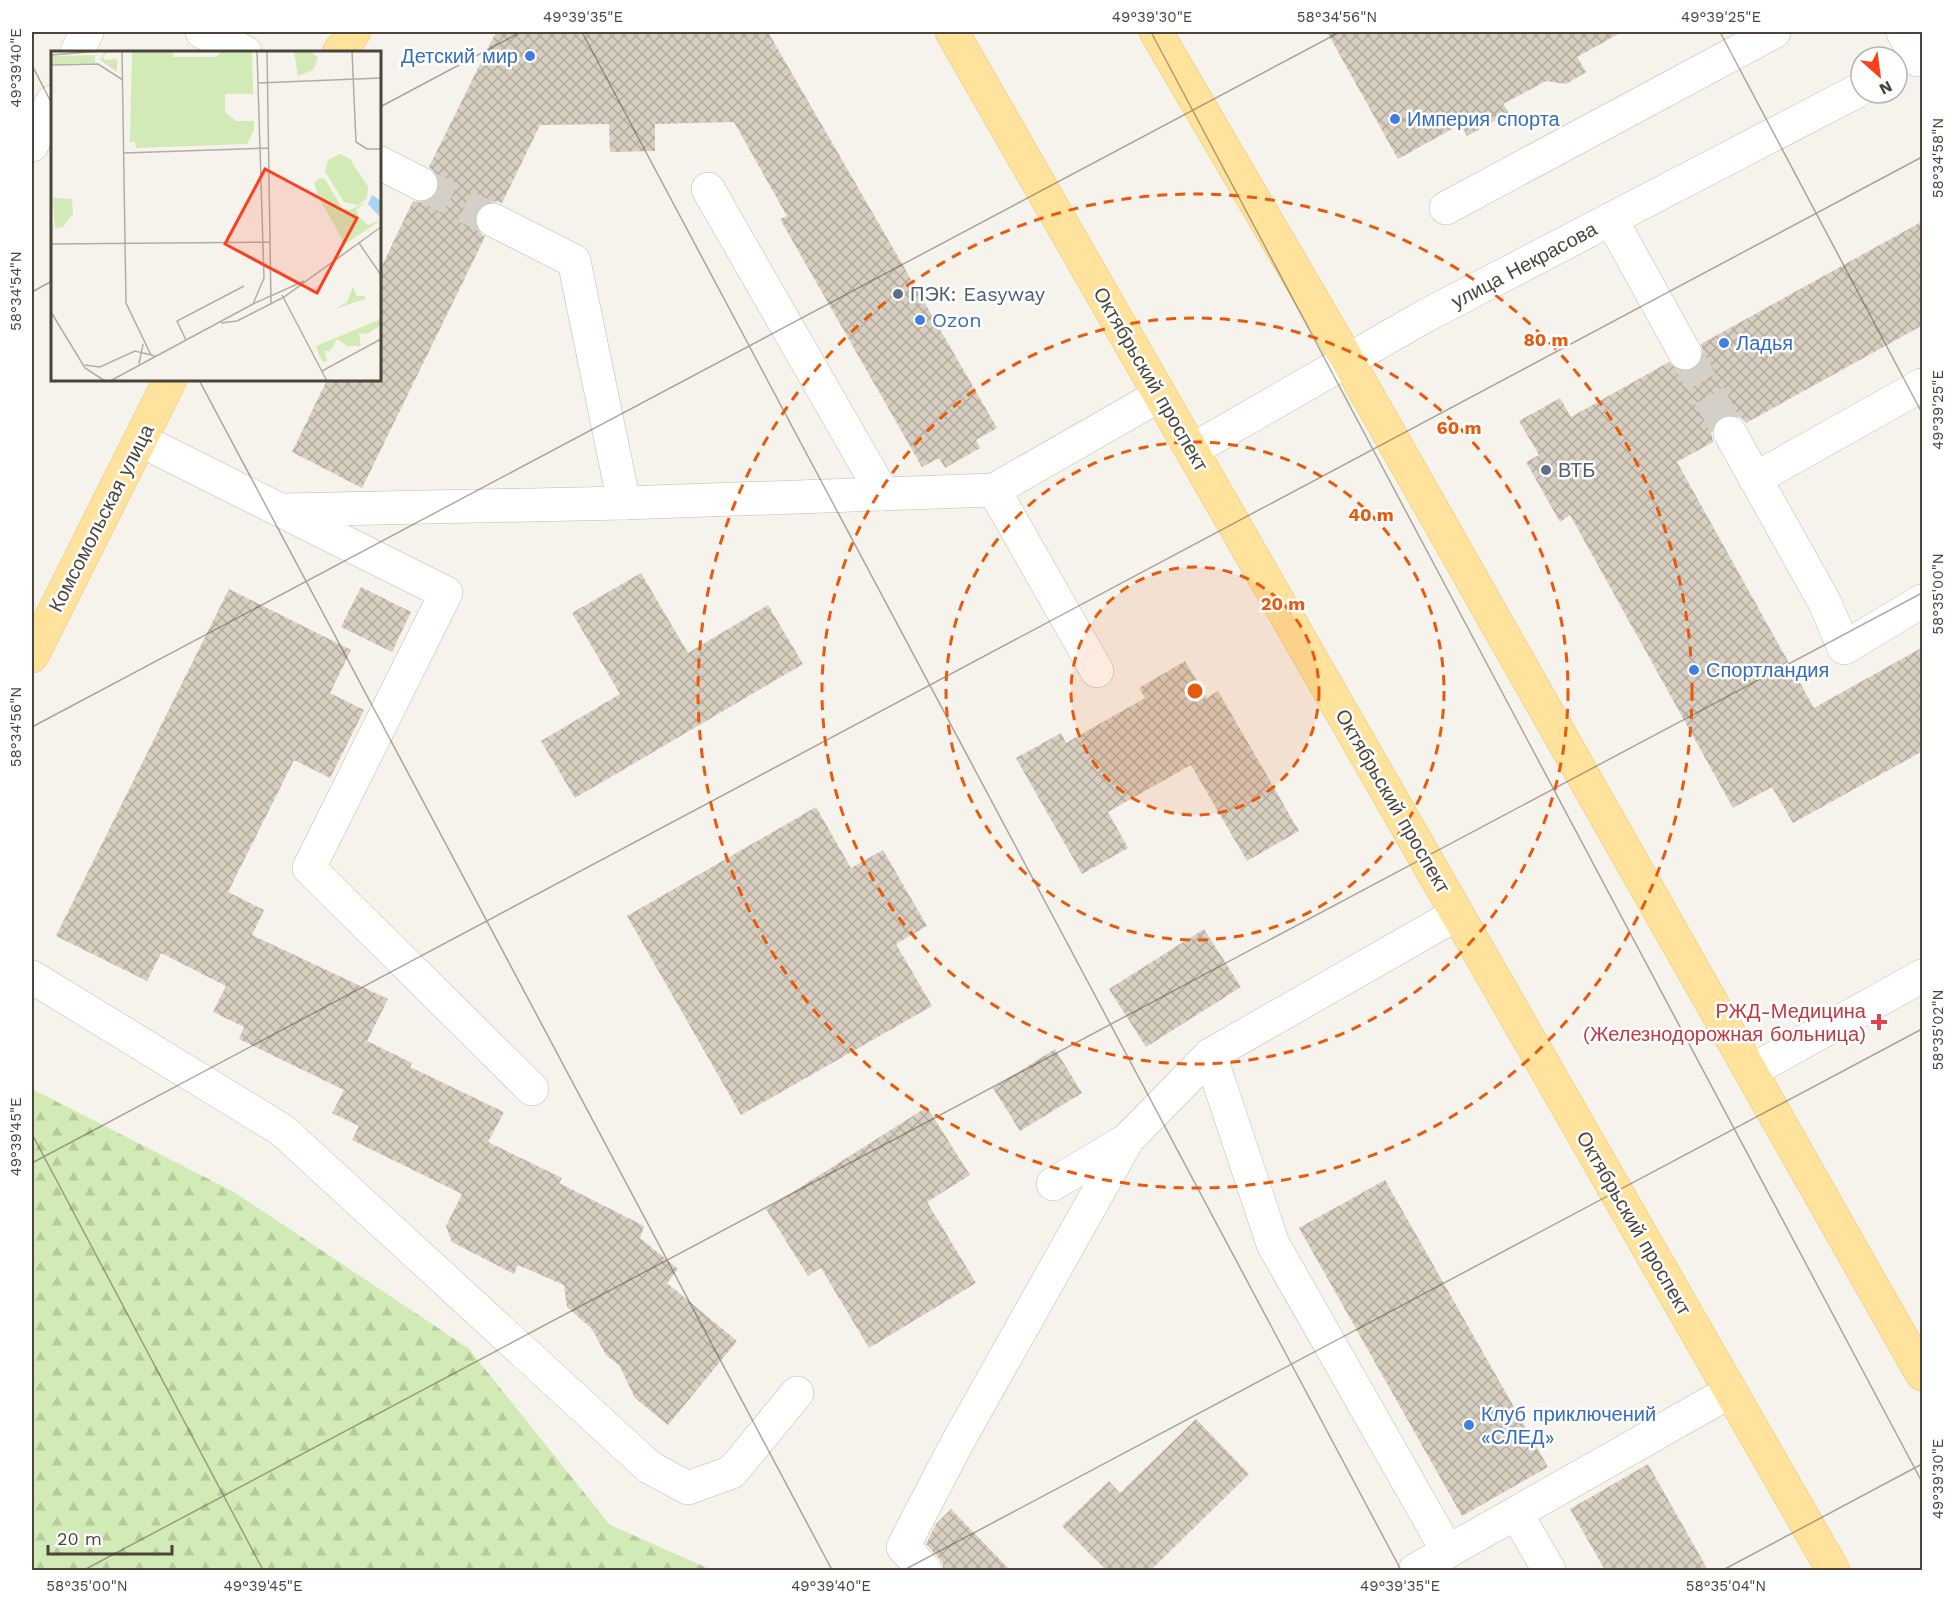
<svg xmlns="http://www.w3.org/2000/svg" width="1954" height="1602" viewBox="0 0 1954 1602" font-family="'Work Sans',sans-serif">
  <defs>
    <pattern id="forest-firs" width="22" height="20" patternUnits="userSpaceOnUse" patternTransform="scale(1.5)"><rect width="22" height="20" fill="#d2eab5"/><path d="M5 1l3.5 6h-7zM16 11l3.5 6h-7z" fill="#b6ca9c"/></pattern>
    <pattern id="building-cross-hatch" width="8" height="8" patternUnits="userSpaceOnUse" patternTransform="scale(1.5)"><rect width="8" height="8" fill="#d8cfc1"/><path d="M0 0l8 8M0 8l8-8" fill="none" stroke="#b1aa9e"/></pattern>
  </defs>
  <rect width="100%" height="100%" fill="#f6f3ec"/>
  <path fill="url(#forest-firs)" d="M32 1089 234 1192 468 1348 610 1525 712 1570H32Z"/>
  <g fill="url(#building-cross-hatch)">
    <path d="M496 32H768L997 428 976 440 980 448 945 468 939 458 922 467 780 219 787 216 734 122 655 124V151L610 152 609 124 540 125 502 203 493 201 483 204 476 212 474 222 477 230 485 237 362 488 292 452 327 380H380V270L413 201 423 203 431 200 438 192 440 184 437 174 429 167Z"/>
    <path d="M1327 32H1622L1577 57 1586 72 1566 84 1546 81 1503 104 1509 113 1467 136 1461 124 1398 159Z"/>
    <path d="M1923 221V325L1746 423 1740 417 1731 414 1720 417 1714 424 1711 432 1713 442 1677 462 1814 708 1923 647V751L1793 823 1772 787 1733 808 1570 515 1560 522 1526 462 1539 455 1519 421 1560 398 1571 417 1669 362 1676 369 1685 372 1694 370 1701 362 1704 353 1701 344Z"/>
    <path d="M641 573 688 653 768 605 803 664 575 798 541 741 620 694 572 613Z"/>
    <path d="M361 587 411 612 392 652 341 627Z"/>
    <path d="M229 589 351 650 330 693 364 710 330 778 294 760 228 892 264 910 252 935 388 999 367 1041 412 1063 410 1067 504 1112 488 1142 562 1178 559 1183 644 1226 640 1238 678 1269 667 1283 737 1341 668 1425 635 1398 619 1365 606 1355 592 1329 567 1307 564 1285 518 1265 514 1274 452 1242 446 1226 462 1194 352 1140 359 1126 332 1113 344 1090 239 1039 244 1027 213 1012 226 986 161 953 147 981 56 936Z"/>
    <path d="M1185 661 1207 698 1218 691 1299 831 1247 861 1191 765 1108 812 1128 848 1082 874 1016 758 1061 733 1066 743 1145 698 1139 688Z"/>
    <path d="M816 807 851 868 883 850 927 926 896 944 932 1006 741 1115 627 916Z"/>
    <path d="M1204 929 1241 987 1146 1047 1109 989Z"/>
    <path d="M1055 1049 1082 1093 1020 1131 993 1088Z"/>
    <path d="M927 1107 970 1175 927 1202 976 1283 869 1348 821 1268 808 1276 766 1209Z"/>
    <path d="M1385 1180 1548 1467 1462 1516 1299 1228Z"/>
    <path d="M1196 1419 1249 1474 1151 1570H1106L1062 1526 1109 1481 1120 1493Z"/>
    <path d="M1648 1464 1708 1570H1605L1570 1509Z"/>
    <path d="M951 1509 1010 1570H943V1565L939 1558 926 1544 936 1524Z"/>
  </g>
  <g fill="none" stroke-linecap="round" stroke-linejoin="round">
    <g stroke="#d4d0c8" stroke-width="33" stroke-dasharray="33 16" stroke-linecap="butt">
      <path d="M421 184 493 220"/>
      <path d="M1685 353 1730 433"/>
    </g>
    <defs>
      <g id="minor">
        <path d="M202 32 245 52"/>
        <path d="M1903 32 1918 60"/>
        <path d="M77 52 87 32"/>
        <path d="M32 145 52 102"/>
        <path d="M380 163 421 184"/>
        <path d="M708 189 883 494"/>
        <path d="M1446 208 1774 32"/>
        <path d="M1611 219 1685 353"/>
        <path d="M493 220 574 261 624 503"/>
        <path d="M1730 433 1825 603 1844 648 1922 601"/>
        <path d="M140 440 446 593 309 868 532 1089"/>
        <path d="M1192 450 1425 316 1861 89"/>
        <path d="M1755 479 1922 385"/>
        <path d="M994 490 1097 671"/>
        <path d="M285 510 624 503 994 490 1160 395"/>
        <path d="M32 977 282 1130 649 1467 688 1488 732 1472 797 1393"/>
        <path d="M1210 1055 1273 1244 1448 1552"/>
        <path d="M1751 1071 1922 976"/>
        <path d="M1053 1184 1127 1140"/>
        <path d="M925 1570 903 1547 956 1445 1128 1139 1210 1055 1457 914"/>
        <path d="M1415 1570 1516 1513"/>
        <path d="M1549 1570 1516 1513 1731 1391"/>
      </g>
      <g id="major">
        <path d="M952 32 1833 1570"/>
        <path d="M1156 32 1347 359 1922 1374"/>
        <path d="M339 52 354 32"/>
        <path d="M32 656 170 380"/>
      </g>
    </defs>
    <use href="#minor" stroke="#c2bbae" stroke-width="34"/>
    <use href="#major" stroke="#e6c16a" stroke-width="34"/>
    <use href="#minor" stroke="#fff" stroke-width="33"/>
    <use href="#major" stroke="#ffe39c" stroke-width="33"/>
  </g>
  <path fill="none" stroke="#4b4439" stroke-width="1.5" stroke-opacity="0.45" d="M582 32 1401 1570M1151 32 1922 1482M1720 32 1922 413M32 65 52 104M380 107 521 32M32 292 52 281M199 380 832 1570M32 727 1340 32M32 1134 263 1570M32 1163 1922 157M84 1570 1922 593M904 1570 1922 1029M1723 1570 1922 1464"/>
  <circle cx="1195" cy="691" r="124" fill="#e8590c" fill-opacity=".12"/>
  <g fill="none" stroke="#e8590c" stroke-width="3" stroke-dasharray="10 8">
    <circle cx="1195" cy="691" r="124"/>
    <circle cx="1195" cy="691" r="249"/>
    <circle cx="1195" cy="691" r="373"/>
    <circle cx="1195" cy="691" r="497"/>
  </g>
  <g fill="#3f7fe0" stroke="#fff" stroke-width="2">
    <circle cx="530" cy="56" r="6"/>
    <circle cx="1395" cy="119" r="6"/>
    <circle cx="920" cy="320" r="6"/>
    <circle cx="1724" cy="343" r="6"/>
    <circle cx="1694" cy="670" r="6"/>
    <circle cx="1469" cy="1425" r="6"/>
  </g>
  <g fill="#5c6f8a" stroke="#fff" stroke-width="2">
    <circle cx="898" cy="294" r="6"/>
    <circle cx="1546" cy="470" r="6"/>
  </g>
  <path fill="#e0444e" stroke="#fff" stroke-width="2" d="M1876 1013h6v6h6v6h-6v6h-6v-6h-6v-6h6z"/>
  <g text-anchor="middle" stroke-width="5" stroke-linejoin="round" paint-order="stroke">
    <g font-size="20" fill="#366cbe" stroke="#fff" text-anchor="start">
      <text x="518" y="63" text-anchor="end">Детский мир</text>
      <text x="1407" y="126">Империя спорта</text>
      <text x="932" y="327">Ozon</text>
      <text x="1736" y="350">Ладья</text>
      <text x="1706" y="677">Спортландия</text>
      <text x="1481" y="1421">Клуб приключений<tspan x="1481" dy="23">«СЛЕД»</tspan></text>
    </g>
    <g font-size="20" fill="#4b4439" stroke="#fff">
      <text transform="translate(1524 265) rotate(-28)" y="7">улица Некрасова</text>
      <text transform="translate(1151 379) rotate(60)" y="7">Октябрьский проспект</text>
      <text transform="translate(101 518) rotate(-63)" y="7">Комсомольская улица</text>
      <text transform="translate(1393 801) rotate(60)" y="7">Октябрьский проспект</text>
      <text transform="translate(1634 1223) rotate(60)" y="7">Октябрьский проспект</text>
    </g>
    <g font-size="20" fill="#4e5e75" stroke="#fff" text-anchor="start">
      <text x="910" y="301">ПЭК: Easyway</text>
      <text x="1558" y="477">ВТБ</text>
    </g>
    <g font-size="20" fill="#be3a42" stroke="#fff" text-anchor="end">
      <text x="1866" y="1018">РЖД-Медицина<tspan x="1866" dy="23">(Железнодорожная больница)</tspan></text>
    </g>
  </g>
  <g transform="translate(51 51)">
    <rect width="330" height="330" fill="#f6f3ec"/>
    <path d="M2 147 21 148 22 163 12 176 4 177Z" fill="#d2eab5"/>
    <path d="M54 0 62 2H56L52 6 54 9 66 8V21L49 9ZM243 0H260L267 7 262 19 247 25ZM269 127 274 128 291 157 299 159 315 151 305 159 308 166 317 174 330 169 294 193 268 147 263 132ZM302 236 306 245H314V248L284 258 296 251ZM330 268V274L316 283 308 282 310 295H296L286 288 279 300H274L276 310 273 311 268 305 265 295Z" fill="#d2eab5"/>
    <path d="M81 0H122V6H165L172 0H201L202 43H174V61L185 70H203V79L196 93 85 97 84 91H79Z" fill="#d2eab5"/>
    <path d="M44 4V12L0 13V5ZM96 11H106V35L89 37 86 32ZM92 39 96 63 89 65 85 46ZM289 103 299 108 317 136 316 147 307 154 293 151 274 121 277 109Z" fill="#d2eab5"/>
    <path d="M321 144 330 150 328 165 317 153Z" fill="#a9d4f2"/>
    <path fill="none" stroke="#b2ada4" stroke-width="1.5" d="M71 0 75 252 100 304M216 0 220 253M301 0 305 91 316 98H330M0 4 50 0M0 14 47 13 72 29M207 32 330 27M73 102 218 97M308 192 330 224M0 193 219 191M231 244 276 330M202 253 213 227 206 0M0 261 34 317 54 330M170 272 186 270 233 246 330 176M135 289 126 270 193 235M88 313 92 293M34 314 49 316 84 300 104 305M271 320 330 288M59 330 202 253 253 230"/>
    <path fill="#fc3f1d" fill-opacity="0.15" stroke="#fc3f1d" stroke-width="3" d="M214 118 306 167 266 242 174 193Z"/>
    <rect width="330" height="330" fill="none" stroke="#4b4439" stroke-width="3"/>
  </g>
  <circle cx="1195" cy="691" r="9" fill="#e8590c" stroke="#fff" stroke-width="3"/>
  <g font-size="18" text-anchor="middle" font-weight="bold" fill="#e8590c" stroke="#fff" stroke-width="5" stroke-linejoin="round" paint-order="stroke">
    <text x="1546" y="346">80 m</text>
    <text x="1459" y="434">60 m</text>
    <text x="1371" y="521">40 m</text>
    <text x="1283" y="610">20 m</text>
  </g>
  <rect width="1954" height="1602" fill="none" stroke="#ffffff" stroke-width="66"/>
  <g transform="translate(1879 75) rotate(152)"><circle r="28" fill="#ffffff" stroke="#b7b4b0" stroke-width="1.5"/>
  <path d="M0-4.5L10 22L0 15L-10 22Z" fill="#fc3f1d"/>
  <text y="-9" font-size="16" font-weight="bold" text-anchor="middle" fill="#4b4439">N</text>
  </g>
  <path d="M48 1545v9h124v-9" fill="none" stroke="#4b4439" stroke-width="3"/>
  <text x="57" y="1545" font-size="18" fill="#4b4439" stroke="#ffffff" stroke-width="4.5" paint-order="stroke">20 m</text>
  <rect x="33" y="33" width="1888" height="1536" fill="none" stroke="#4b4439" stroke-width="2"/>
  <g font-size="15" text-anchor="middle" fill="#4b4439">
    <text x="583" y="22">49°39'35"E</text>
    <text x="1152" y="22">49°39'30"E</text>
    <text x="1337" y="22">58°34'56"N</text>
    <text x="1721" y="22">49°39'25"E</text>
    <text transform="translate(16 68) rotate(-90)" y="5">49°39'40"E</text>
    <text transform="translate(1938 158) rotate(-90)" y="5">58°34'58"N</text>
    <text transform="translate(16 291) rotate(-90)" y="5">58°34'54"N</text>
    <text transform="translate(1938 410) rotate(-90)" y="5">49°39'25"E</text>
    <text transform="translate(1938 594) rotate(-90)" y="5">58°35'00"N</text>
    <text transform="translate(16 727) rotate(-90)" y="5">58°34'56"N</text>
    <text transform="translate(1938 1030) rotate(-90)" y="5">58°35'02"N</text>
    <text transform="translate(16 1137) rotate(-90)" y="5">49°39'45"E</text>
    <text transform="translate(1938 1479) rotate(-90)" y="5">49°39'30"E</text>
    <text x="87" y="1591">58°35'00"N</text>
    <text x="263" y="1591">49°39'45"E</text>
    <text x="831" y="1591">49°39'40"E</text>
    <text x="1400" y="1591">49°39'35"E</text>
    <text x="1726" y="1591">58°35'04"N</text>
  </g>
</svg>
